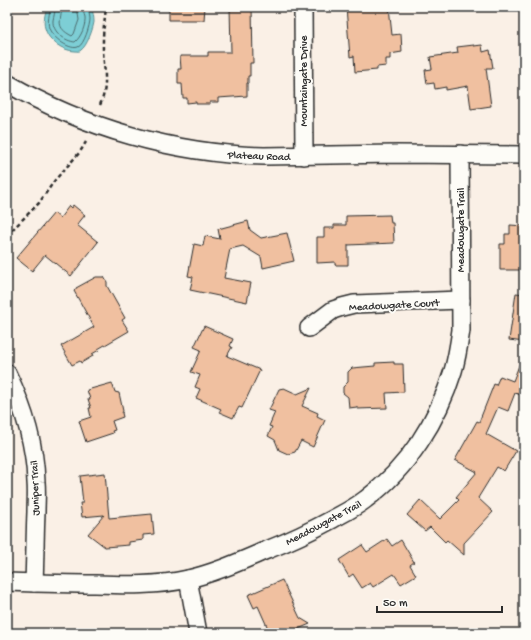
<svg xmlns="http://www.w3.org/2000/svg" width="531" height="640" viewBox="0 0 531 640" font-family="'Gochi Hand',sans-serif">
  <rect width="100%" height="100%" fill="#faf0e6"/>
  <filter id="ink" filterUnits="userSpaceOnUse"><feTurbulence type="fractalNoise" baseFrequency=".025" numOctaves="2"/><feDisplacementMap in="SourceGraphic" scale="8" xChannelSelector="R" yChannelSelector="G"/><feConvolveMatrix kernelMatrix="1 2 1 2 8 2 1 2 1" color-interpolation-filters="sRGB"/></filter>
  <g filter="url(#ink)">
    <path fill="#7dced5" stroke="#5c8d91" d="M47 7H91C93 12 94 17 94 22 93 29 87 46 81 50 79 52 78 51 75 51 63 51 48 41 45 28 43 22 45 14 47 7Z"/>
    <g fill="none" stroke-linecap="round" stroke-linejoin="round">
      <g stroke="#4c6c6f" stroke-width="1">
        <path d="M50 7C50 14 47 21 49 28 51 34 56 38 61 42 65 45 73 49 78 47 84 45 90 25 90 19 90 15 88 11 88 7"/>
        <path d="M55 7C55 12 54 16 53 20 52 32 65 41 75 42 81 37 86 25 85 17 84 14 83 11 83 7"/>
        <path d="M62 7C61 22 55 27 72 36L74 34 79 20 77 7"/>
      </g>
    </g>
    <g fill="#f0c0a0" stroke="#2b2b2b">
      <path d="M169 7H205L204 20H169Z"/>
      <path d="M230 7H252L253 63H250V76H248V83H247V96L218 98V102H210V104H196V102L187 103V98H183L182 84H178V69H181L180 56H208V52H231Z"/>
      <path d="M346 7H389L392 35 401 34 402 52 390 54V59H386V66L377 67V70L355 72 354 56 350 57Z"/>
      <path d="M474 45V46L482 45 483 52 490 50 493 68H486L491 106 471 109 468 86 446 90V87L435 89 434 83 427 84 425 70 432 69 430 57 458 53 457 47Z"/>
      <path d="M73 205 85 215 77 225 98 242 71 276 45 255 32 271 16 258 54 213 60 218 69 206 71 208Z"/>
      <path d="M390 215 391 223H393L394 243 348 245V265H335V262L317 263V237H324V228H334V225H346V216Z"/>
      <path d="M248 221 250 230 261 238 287 233 294 261 263 268 261 257 243 246 230 249 224 278 251 283 247 302 190 290 193 277 188 276 194 244 203 246 205 236 220 239 218 229Z"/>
      <path d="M510 225 524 226V256H521V270H500V244H505V234H510Z"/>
      <path d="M96 277H104L107 282V286L125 318 122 320 129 331 98 349 99 350 92 354 93 356 81 363 80 361 72 365 61 346 94 327 74 291 76 289V288Z"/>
      <path d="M516 293 524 294V342L509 340Z"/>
      <path d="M204 326 233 339 230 346 232 347 227 356 260 370 242 408 239 407 233 418 219 412 221 409 196 398 200 389 195 387 200 375 191 372 201 350 194 347Z"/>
      <path d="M523 355H524V396L515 393 508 411 498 407 486 434 516 451 504 471 497 467 478 498 493 512 464 543V555L447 540 445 542 430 527 425 531 407 515 420 500 440 519 459 500 456 497 477 472 455 460 477 421 479 422 494 384 496 385 500 376 513 381Z"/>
      <path d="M394 362V364H403L404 392 386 393 387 408 357 409V407L349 408 348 397 343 393V387L348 382V372L352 368 375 366V363Z"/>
      <path d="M112 383 115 392 119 393 123 411 122 413 123 417 112 421 115 430 112 431 113 433 86 442 79 421 91 417 89 408H91L88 399H90L87 390Z"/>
      <path d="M284 388 297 394 311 388 302 406 318 413 317 416 325 420 313 447 301 441 295 452 288 454 279 450 275 440 268 436 272 427 269 426 275 412 269 410 279 389Z"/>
      <path d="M105 473 109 518 152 514 154 534 143 535V540L129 542V545L105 547 88 534 104 515 82 517 80 503H83L80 476Z"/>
      <path d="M387 539 392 546 401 540 414 562 410 565 416 575 401 584 394 574 373 587 370 583 362 588 353 574 349 577 339 560 362 545 367 552Z"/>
      <path d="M282 580 300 618 310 624 289 633H270L258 606 254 608 248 595Z"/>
    </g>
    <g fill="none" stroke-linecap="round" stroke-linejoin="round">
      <defs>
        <g id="minor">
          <path d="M303 7 304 156"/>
          <path d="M7 83C84 128 175 154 264 156L397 154 524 155"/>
          <path d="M309 328 333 310 342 307 354 304 461 300"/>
          <path d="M7 373C24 408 35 443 36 482 37 492 36 502 36 512 35 536 35 559 34 583"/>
          <path d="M188 579 198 633"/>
          <path d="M7 582C36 583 65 584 95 584 125 585 158 586 188 579 215 573 241 561 267 550 290 541 311 531 333 519 344 513 356 507 366 499 408 468 438 420 453 371 457 358 459 344 461 330L460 154"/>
        </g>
      </defs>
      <use href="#minor" stroke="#2b2b2b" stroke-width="20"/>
      <g stroke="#2b2b2b" stroke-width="2.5" stroke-dasharray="4 3" stroke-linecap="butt">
        <path d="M100 105C110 83 102 64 103 41 103 29 105 18 106 7"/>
        <path d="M7 235 39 203 55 180 80 152 86 142"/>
      </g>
      <use href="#minor" stroke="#fdfcf7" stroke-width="17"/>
    </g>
  </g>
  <g text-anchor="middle" stroke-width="4" stroke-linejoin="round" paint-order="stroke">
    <g font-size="11" fill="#2b2b2b" stroke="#fdfcf7">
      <text transform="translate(303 81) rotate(-90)" y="4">Mountaingate Drive</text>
      <text transform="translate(259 155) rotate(2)" y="4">Plateau Road</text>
      <text transform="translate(460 230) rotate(-90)" y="4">Meadowgate Trail</text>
      <text transform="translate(394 304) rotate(-3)" y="4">Meadowgate Court</text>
      <text transform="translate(34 488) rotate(-92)" y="4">Juniper Trail</text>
      <text transform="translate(323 522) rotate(-28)" y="4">Meadowgate Trail</text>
    </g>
  </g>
  <rect width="531" height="640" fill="none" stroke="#fdfcf7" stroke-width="24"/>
  <rect x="12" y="12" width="507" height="616" fill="none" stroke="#2b2b2b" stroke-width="1.5" filter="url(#ink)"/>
  <path d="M377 606v6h125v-6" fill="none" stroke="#2b2b2b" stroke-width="2"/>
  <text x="383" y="606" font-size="12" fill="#2b2b2b" stroke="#fdfcf7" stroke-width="3" paint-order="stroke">50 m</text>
</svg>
